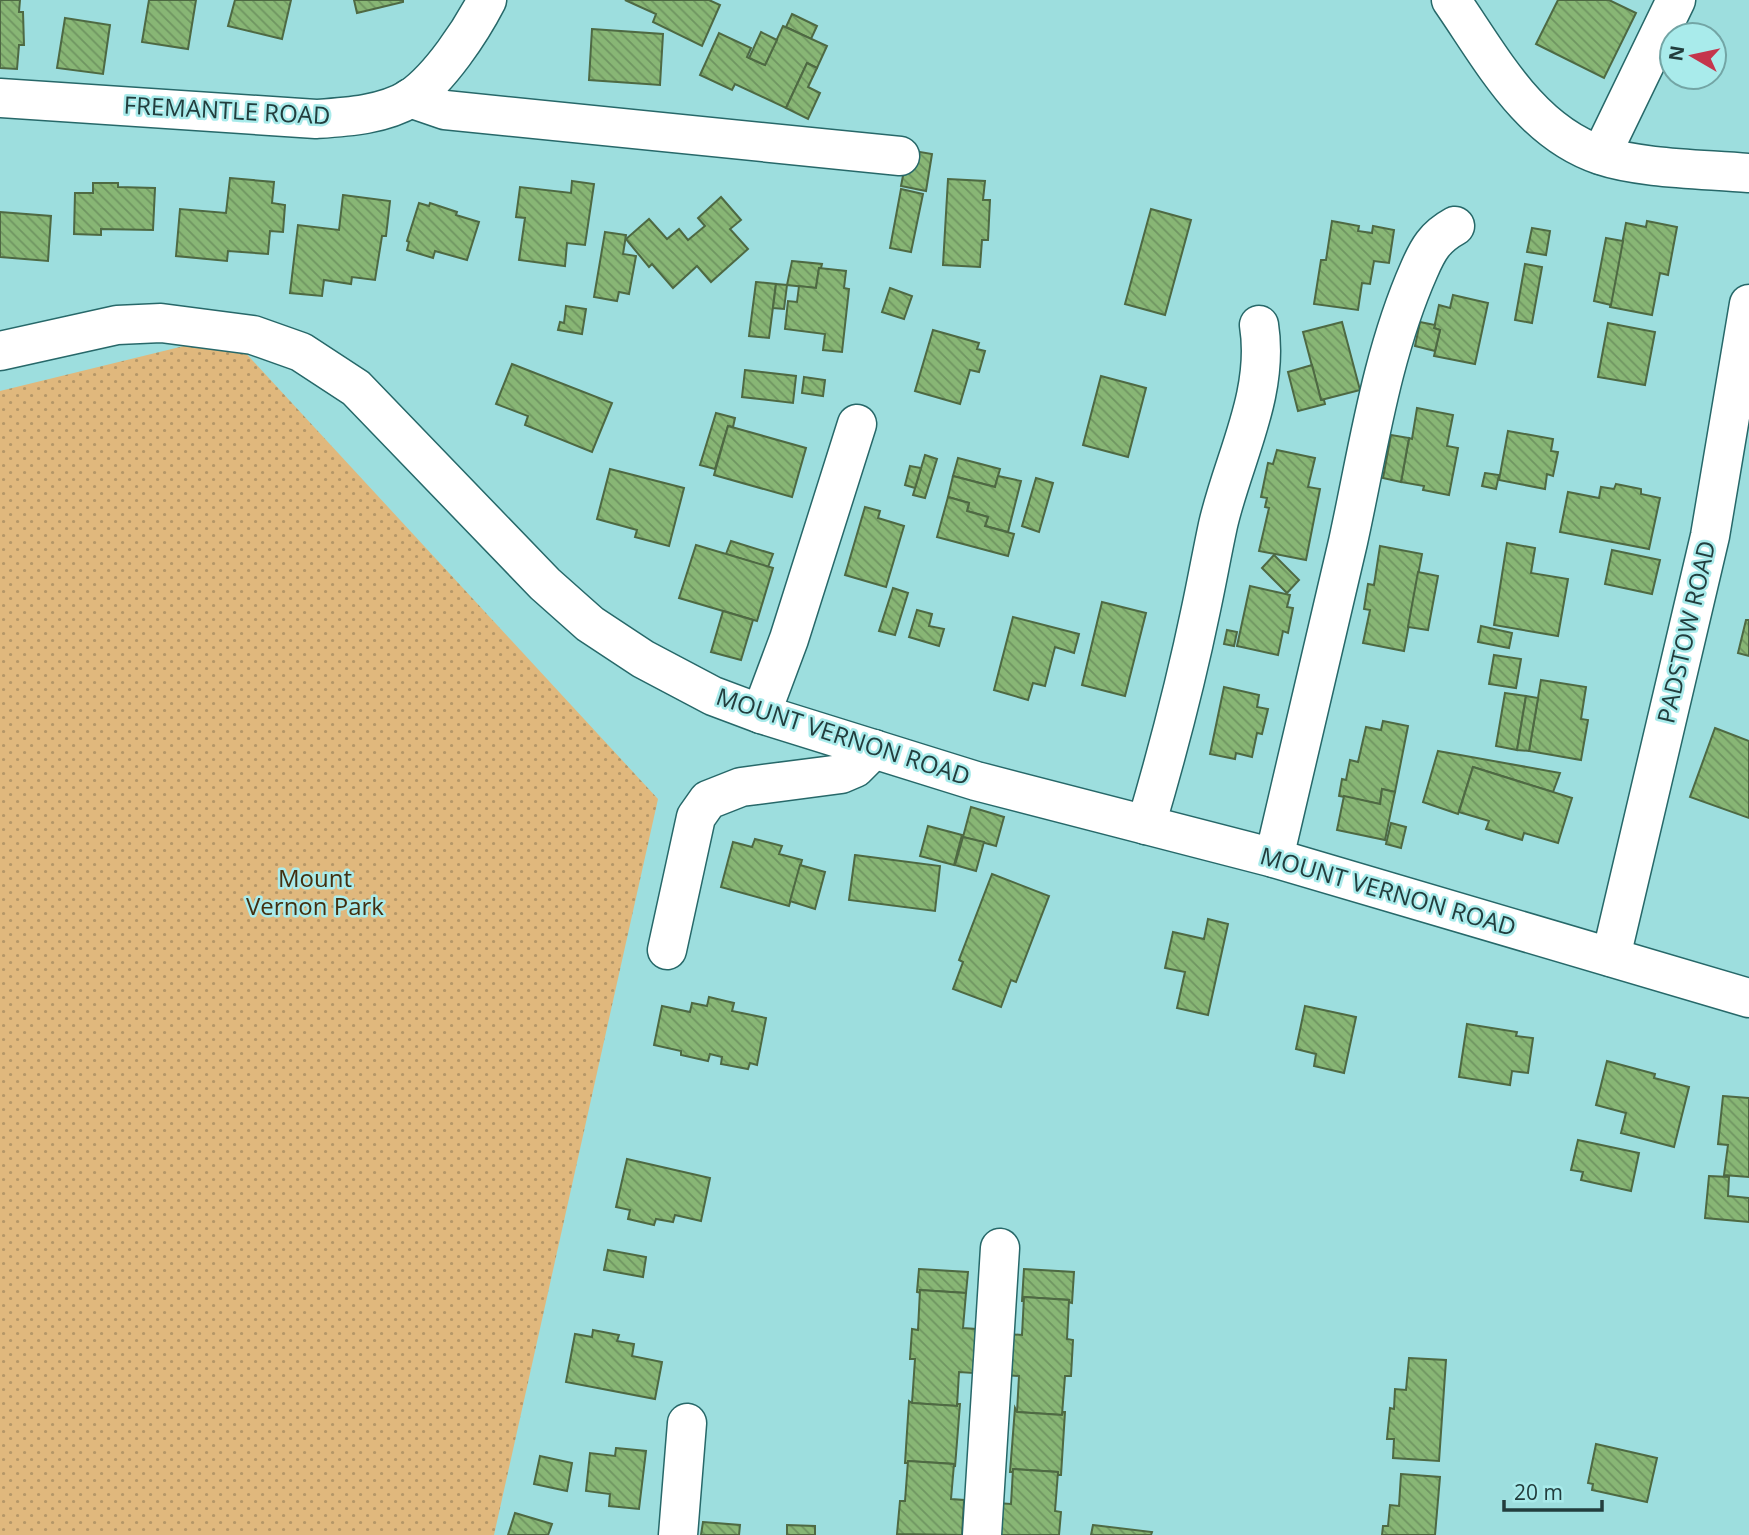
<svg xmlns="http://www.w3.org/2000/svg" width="1749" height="1535" viewBox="0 0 1749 1535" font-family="'Open Sans',sans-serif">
  <defs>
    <pattern id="park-dots" width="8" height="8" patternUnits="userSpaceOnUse" patternTransform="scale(1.75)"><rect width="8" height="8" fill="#e0b87d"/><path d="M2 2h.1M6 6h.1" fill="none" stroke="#b59768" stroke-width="1.8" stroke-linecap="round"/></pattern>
    <pattern id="building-back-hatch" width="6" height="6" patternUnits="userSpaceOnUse" patternTransform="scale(1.75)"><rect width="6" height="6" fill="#88b675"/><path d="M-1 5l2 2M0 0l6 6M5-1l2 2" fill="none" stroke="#6f9561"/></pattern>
  </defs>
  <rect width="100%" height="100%" fill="#9ddede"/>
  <path fill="url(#park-dots)" d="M229 335 658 799 494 1535H0V391Z"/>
  <g fill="url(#building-back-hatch)" stroke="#4e6943" stroke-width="2">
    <path d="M0 0H20L19 12H23L24 45H19L17 69 0 68Z"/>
    <path d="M149 0H196L188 49 142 42Z"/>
    <path d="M235 0H291L282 39 228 26Z"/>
    <path d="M354 0H403V2L357 13Z"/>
    <path d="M625 0H709L720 5 702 46 653 22 656 14Z"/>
    <path d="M1558 0H1609L1636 13 1604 78 1536 44Z"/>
    <path d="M792 14 817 26 811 39 786 27Z"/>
    <path d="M65 18 110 25 103 74 57 68Z"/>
    <path d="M783 26 827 46 817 68 807 63 786 108 735 84 732 90 700 75 719 33 751 48 747 57 765 65Z"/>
    <path d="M592 29 663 34 660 85 589 80Z"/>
    <path d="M761 32 777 40 765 65 749 58Z"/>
    <path d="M807 63 817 68 808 87 820 93 808 119 786 108Z"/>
    <path d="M908 150 932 154 926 191 901 186Z"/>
    <path d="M230 178 274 182 272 203 285 205 283 232 270 231 268 254 228 251 227 261 176 256 180 209 226 213Z"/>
    <path d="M948 179 985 181 983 200H990L988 240H982L980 267 943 265Z"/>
    <path d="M572 181 594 184 585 245 567 243 565 266 519 260 525 218 516 217 520 187 571 193Z"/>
    <path d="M93 183H118V187L155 188 153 230 101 229V235L74 234 75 193H93Z"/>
    <path d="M901 189 923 194 911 252 890 248Z"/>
    <path d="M343 195 390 201 386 236H382L375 280 352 277 351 284 324 280 322 296 290 293 298 225 339 230Z"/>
    <path d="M721 197 741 220 730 229 748 249 711 282 697 266 673 288 652 264 649 267 626 239 649 219 667 239 679 229 688 240 705 226 698 218Z"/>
    <path d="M419 203 429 206 430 203 457 212 456 215 479 222 467 260 435 251 433 258 407 250 409 242 407 241Z"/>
    <path d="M1151 209 1191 220 1165 315 1125 304Z"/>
    <path d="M0 212 51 216 48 261 0 257Z"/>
    <path d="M1332 221 1359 226 1358 231 1372 233 1373 226 1394 230 1389 263 1374 261 1370 284 1362 283 1358 310 1314 304 1321 260H1326Z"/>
    <path d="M1647 221 1677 227 1668 275 1660 273 1652 315 1610 307 1626 223 1646 227Z"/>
    <path d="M1532 228 1550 231 1546 255 1527 252Z"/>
    <path d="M605 232 626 235 623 254 636 256 629 294 619 292 617 301 594 297Z"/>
    <path d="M1606 238 1623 241 1611 305 1594 301Z"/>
    <path d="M792 261 822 264 821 268H819L816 288 787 285Z"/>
    <path d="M1525 264 1542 267 1532 323 1515 320Z"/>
    <path d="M819 268 846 271 844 288 849 289 842 352 823 350 825 334 785 329 788 301 797 302 799 286 816 288Z"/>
    <path d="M756 282 776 284 769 338 749 336Z"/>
    <path d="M776 284 787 285 784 309 773 308Z"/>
    <path d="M890 288 912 296 904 319 882 312Z"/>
    <path d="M1453 295 1488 303 1475 364 1434 356 1440 330 1434 328 1439 305 1450 308Z"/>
    <path d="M566 306 586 309 582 334 558 330 560 322 564 323Z"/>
    <path d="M1342 322 1360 390 1321 400 1303 332Z"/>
    <path d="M1420 322 1435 325 1434 328 1440 330 1435 351 1415 346Z"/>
    <path d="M1608 323 1655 332 1645 385 1598 377Z"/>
    <path d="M933 330 979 343 977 349 985 351 979 372 970 370 960 404 915 391Z"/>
    <path d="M512 364 612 403 592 452 525 425 528 416 496 404Z"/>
    <path d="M1312 365 1321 400H1324L1325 404 1298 411 1288 372Z"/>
    <path d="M745 370 796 376 793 403 742 397Z"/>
    <path d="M1101 376 1146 388 1128 457 1083 445Z"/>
    <path d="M804 377 825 380 823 396 802 393Z"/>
    <path d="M1417 408 1453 415 1447 446 1458 448 1449 495 1423 490 1424 486 1401 482 1409 438 1412 439Z"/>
    <path d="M716 413 735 418 733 427 728 426 715 469 700 465Z"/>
    <path d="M728 426 806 448 792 497 714 475Z"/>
    <path d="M1508 431 1553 439 1551 451 1558 452 1553 476 1547 474 1545 489 1499 480Z"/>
    <path d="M1391 435 1409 438 1401 482 1383 478Z"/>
    <path d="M1277 450 1315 458 1308 487 1320 489 1306 560 1259 551 1269 508 1265 507 1267 498 1261 497 1268 463 1273 464Z"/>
    <path d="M925 455 937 459 925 498 913 495Z"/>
    <path d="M958 458 1000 469 995 487 953 476Z"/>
    <path d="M910 466 921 468 915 488 905 485Z"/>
    <path d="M610 469 684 488 669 546 635 537 637 530 597 519Z"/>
    <path d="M1485 473 1499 475 1496 489 1482 486Z"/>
    <path d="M953 476 995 487 998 476 1021 481 1008 532 985 526 988 517 967 511 969 503 948 497Z"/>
    <path d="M1036 478 1053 483 1039 532 1022 526Z"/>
    <path d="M1616 484 1641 489V494L1660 498 1649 549 1560 532 1568 492 1599 498 1601 487 1614 489Z"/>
    <path d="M948 497 969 503 967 511 988 517 985 526 1014 534 1008 556 937 537Z"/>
    <path d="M865 507 880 511 878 518 904 526 886 587 845 575Z"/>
    <path d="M731 541 773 554 768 567 726 554Z"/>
    <path d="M1507 543 1535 548 1531 573 1568 579 1558 636 1494 625Z"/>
    <path d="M696 545 773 568 757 621 679 598Z"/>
    <path d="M1380 546 1422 554 1404 651 1363 643 1370 610 1364 609 1368 584 1374 585Z"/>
    <path d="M1612 550 1660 560 1652 594 1605 584Z"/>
    <path d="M1274 555 1299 580 1287 593 1262 568Z"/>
    <path d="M1418 572 1438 576 1428 630 1408 627Z"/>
    <path d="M1250 586 1290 595 1287 607 1293 608 1288 633 1283 631 1278 655 1237 646Z"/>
    <path d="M893 588 908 593 895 635 879 631Z"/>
    <path d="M1102 602 1146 613 1125 696 1082 685Z"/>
    <path d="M917 610 932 614 929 626 944 629 939 646 909 637Z"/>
    <path d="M723 611 753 620 741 660 711 652Z"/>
    <path d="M1013 617 1079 634 1074 653 1055 647 1045 686 1033 683 1028 700 994 690Z"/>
    <path d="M1746 620H1749V656L1738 653Z"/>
    <path d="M1481 626 1512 633 1509 648 1478 642Z"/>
    <path d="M1227 630 1237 632 1234 646 1224 644Z"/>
    <path d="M1494 655 1521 659 1516 688 1489 684Z"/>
    <path d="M1541 680 1586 687 1581 719 1588 720 1581 760 1529 751Z"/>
    <path d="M1224 687 1259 695 1257 707 1268 709 1262 734 1257 733 1252 757 1236 753 1235 759 1210 754Z"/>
    <path d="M1505 693 1526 696 1517 750 1496 746Z"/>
    <path d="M1526 696 1538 698 1529 751 1517 750Z"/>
    <path d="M1383 721 1408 726 1395 792 1382 789 1380 804 1339 796 1342 779 1346 780 1350 760 1358 762 1366 727 1381 730Z"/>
    <path d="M1715 728 1749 741V818L1690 797Z"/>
    <path d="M1438 751 1560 773 1553 792 1473 767 1458 814 1423 802Z"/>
    <path d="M1473 767 1572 798 1558 843 1524 833 1522 840 1486 829 1489 821 1459 812Z"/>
    <path d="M1382 789 1395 792 1385 840 1337 830 1344 796 1380 804Z"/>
    <path d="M971 807 1004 817 996 846 963 837Z"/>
    <path d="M1391 823 1406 827 1401 848 1386 844Z"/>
    <path d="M928 826 962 835 954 865 920 856Z"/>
    <path d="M963 837 984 842 976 871 955 865Z"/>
    <path d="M755 839 782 846 779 854 802 860 789 906 721 887 733 842 752 847Z"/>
    <path d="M855 855 940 866 935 911 849 900Z"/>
    <path d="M800 865 825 872 815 909 790 901Z"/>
    <path d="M992 874 1049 896 1016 982 1011 980 1001 1007 953 989 963 962 959 960Z"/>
    <path d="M1208 919 1228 924 1208 1015 1177 1008 1185 972 1165 968 1173 932 1204 939Z"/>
    <path d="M709 997 734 1003 732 1011 766 1018 757 1065 750 1063 748 1069 721 1064 722 1057 710 1054 708 1061 681 1055V1051L654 1045 662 1006 690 1012 692 1003 707 1006Z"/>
    <path d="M1305 1006 1356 1017 1344 1073 1314 1066 1316 1054 1296 1049Z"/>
    <path d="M1467 1024 1517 1032 1516 1036 1533 1038 1528 1073 1512 1071 1510 1085 1459 1077Z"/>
    <path d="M1607 1061 1655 1074 1654 1078 1689 1087 1674 1147 1621 1133 1626 1113 1596 1105Z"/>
    <path d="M1723 1096 1749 1098V1177L1724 1175 1728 1145 1718 1144Z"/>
    <path d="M1578 1140 1639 1153 1631 1191 1581 1180 1583 1172 1571 1170Z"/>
    <path d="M627 1159 710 1178 701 1221 675 1215 673 1222 656 1219 654 1225 628 1219 630 1210 616 1207Z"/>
    <path d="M1709 1176 1729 1177 1728 1196 1749 1198V1222L1705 1218Z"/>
    <path d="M608 1250 646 1257 643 1277 604 1270Z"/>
    <path d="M919 1269 968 1272 966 1293 920 1290 921 1293 917 1292Z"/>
    <path d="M1024 1269 1074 1272 1072 1303 1068 1302 1069 1300 1024 1297V1301H1022Z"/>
    <path d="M920 1290 966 1293 963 1328 976 1329 973 1373 959 1372 957 1406 912 1403 915 1359H910L912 1329 918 1330Z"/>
    <path d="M1024 1297 1069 1300 1067 1339 1073 1340 1071 1376H1065L1062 1415 1017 1412 1019 1376 1005 1375 1007 1334 1022 1335Z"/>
    <path d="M593 1330 619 1335 617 1341 634 1344 632 1356 662 1362 655 1399 566 1382 575 1334 592 1337Z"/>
    <path d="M1409 1358 1446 1360 1439 1461 1393 1458 1394 1439H1387L1390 1408 1394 1409 1395 1389 1406 1390Z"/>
    <path d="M909 1401 912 1403 957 1406V1404H960L955 1467 954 1464 908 1461V1463H905Z"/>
    <path d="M1015 1408 1017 1412 1062 1415 1063 1412H1065L1061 1475H1058V1472L1013 1469V1472H1010Z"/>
    <path d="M1596 1444 1657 1458 1647 1502 1592 1490 1593 1484 1588 1483Z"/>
    <path d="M616 1448 646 1451 639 1509 609 1506 610 1494 586 1491 590 1453 615 1456Z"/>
    <path d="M540 1456 572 1463 567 1491 534 1484Z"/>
    <path d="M908 1461 954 1464 951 1499 964 1500 962 1535 897 1534 900 1501H905Z"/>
    <path d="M1013 1469 1058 1472 1055 1511 1061 1512 1059 1535H995L997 1503 1011 1504Z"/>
    <path d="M1401 1474 1440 1477 1435 1535H1382L1383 1526H1388L1390 1505 1399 1506Z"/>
    <path d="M515 1513 552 1524 548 1535H508Z"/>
    <path d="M703 1522 740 1525 739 1535H701Z"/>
    <path d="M787 1525 815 1526V1535H787Z"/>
    <path d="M1093 1525 1152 1532 1151 1535H1091Z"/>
  </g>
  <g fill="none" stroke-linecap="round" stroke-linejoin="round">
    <defs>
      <g id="minor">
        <path d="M1451 0C1492 59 1529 131 1600 155 1641 169 1705 169 1749 173"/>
        <path d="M0 98 316 119C347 117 383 115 411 98 440 78 471 31 487 0"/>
        <path d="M410 98 445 110 900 156"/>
        <path d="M1601 155 1676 0"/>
        <path d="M0 351 117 325 161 323 253 335 301 352 356 388 545 584 590 624 643 659 713 696 761 714 976 781 1274 858 1749 998"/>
        <path d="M761 714 789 639 857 424"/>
        <path d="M1146 825C1167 754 1186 681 1201 609 1207 581 1212 553 1218 525 1233 459 1270 394 1259 325"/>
        <path d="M1274 858C1299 753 1324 648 1348 542 1368 451 1381 356 1419 270 1428 249 1435 237 1455 226"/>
        <path d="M667 950 696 817 708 800 741 787 841 774 855 768 874 749"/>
        <path d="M1611 957 1710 536 1749 304"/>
        <path d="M678 1535 687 1423"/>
        <path d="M982 1535 1000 1248"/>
      </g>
    </defs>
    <use href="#minor" stroke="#276869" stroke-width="41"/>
    <use href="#minor" stroke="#fff" stroke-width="38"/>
  </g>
  <g text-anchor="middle" stroke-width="5" stroke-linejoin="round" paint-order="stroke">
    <g font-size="24" fill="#223d3d" stroke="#a9ebeb">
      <text transform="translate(227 111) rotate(3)" y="8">FREMANTLE ROAD</text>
      <text transform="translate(1687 632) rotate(-77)" y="8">PADSTOW ROAD</text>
      <text transform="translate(843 737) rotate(18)" y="8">MOUNT VERNON ROAD</text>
      <text transform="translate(1388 892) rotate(16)" y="8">MOUNT VERNON ROAD</text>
    </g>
    <g font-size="24" fill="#422f10" stroke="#a9ebeb">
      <text x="315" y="887">Mount<tspan x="315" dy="28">Vernon Park</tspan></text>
    </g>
  </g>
  <g transform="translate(1693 56) rotate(279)"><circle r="33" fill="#a9ebeb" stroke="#73a5a5" stroke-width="2"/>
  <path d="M0-5L12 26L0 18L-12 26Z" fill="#c5354c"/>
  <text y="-10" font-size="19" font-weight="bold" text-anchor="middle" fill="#223d3d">N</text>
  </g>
  <path d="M1504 1500v10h98v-10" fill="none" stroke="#223d3d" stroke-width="3.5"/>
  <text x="1514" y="1500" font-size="21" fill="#223d3d" stroke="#a9ebeb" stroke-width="5" paint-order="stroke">20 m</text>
</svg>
